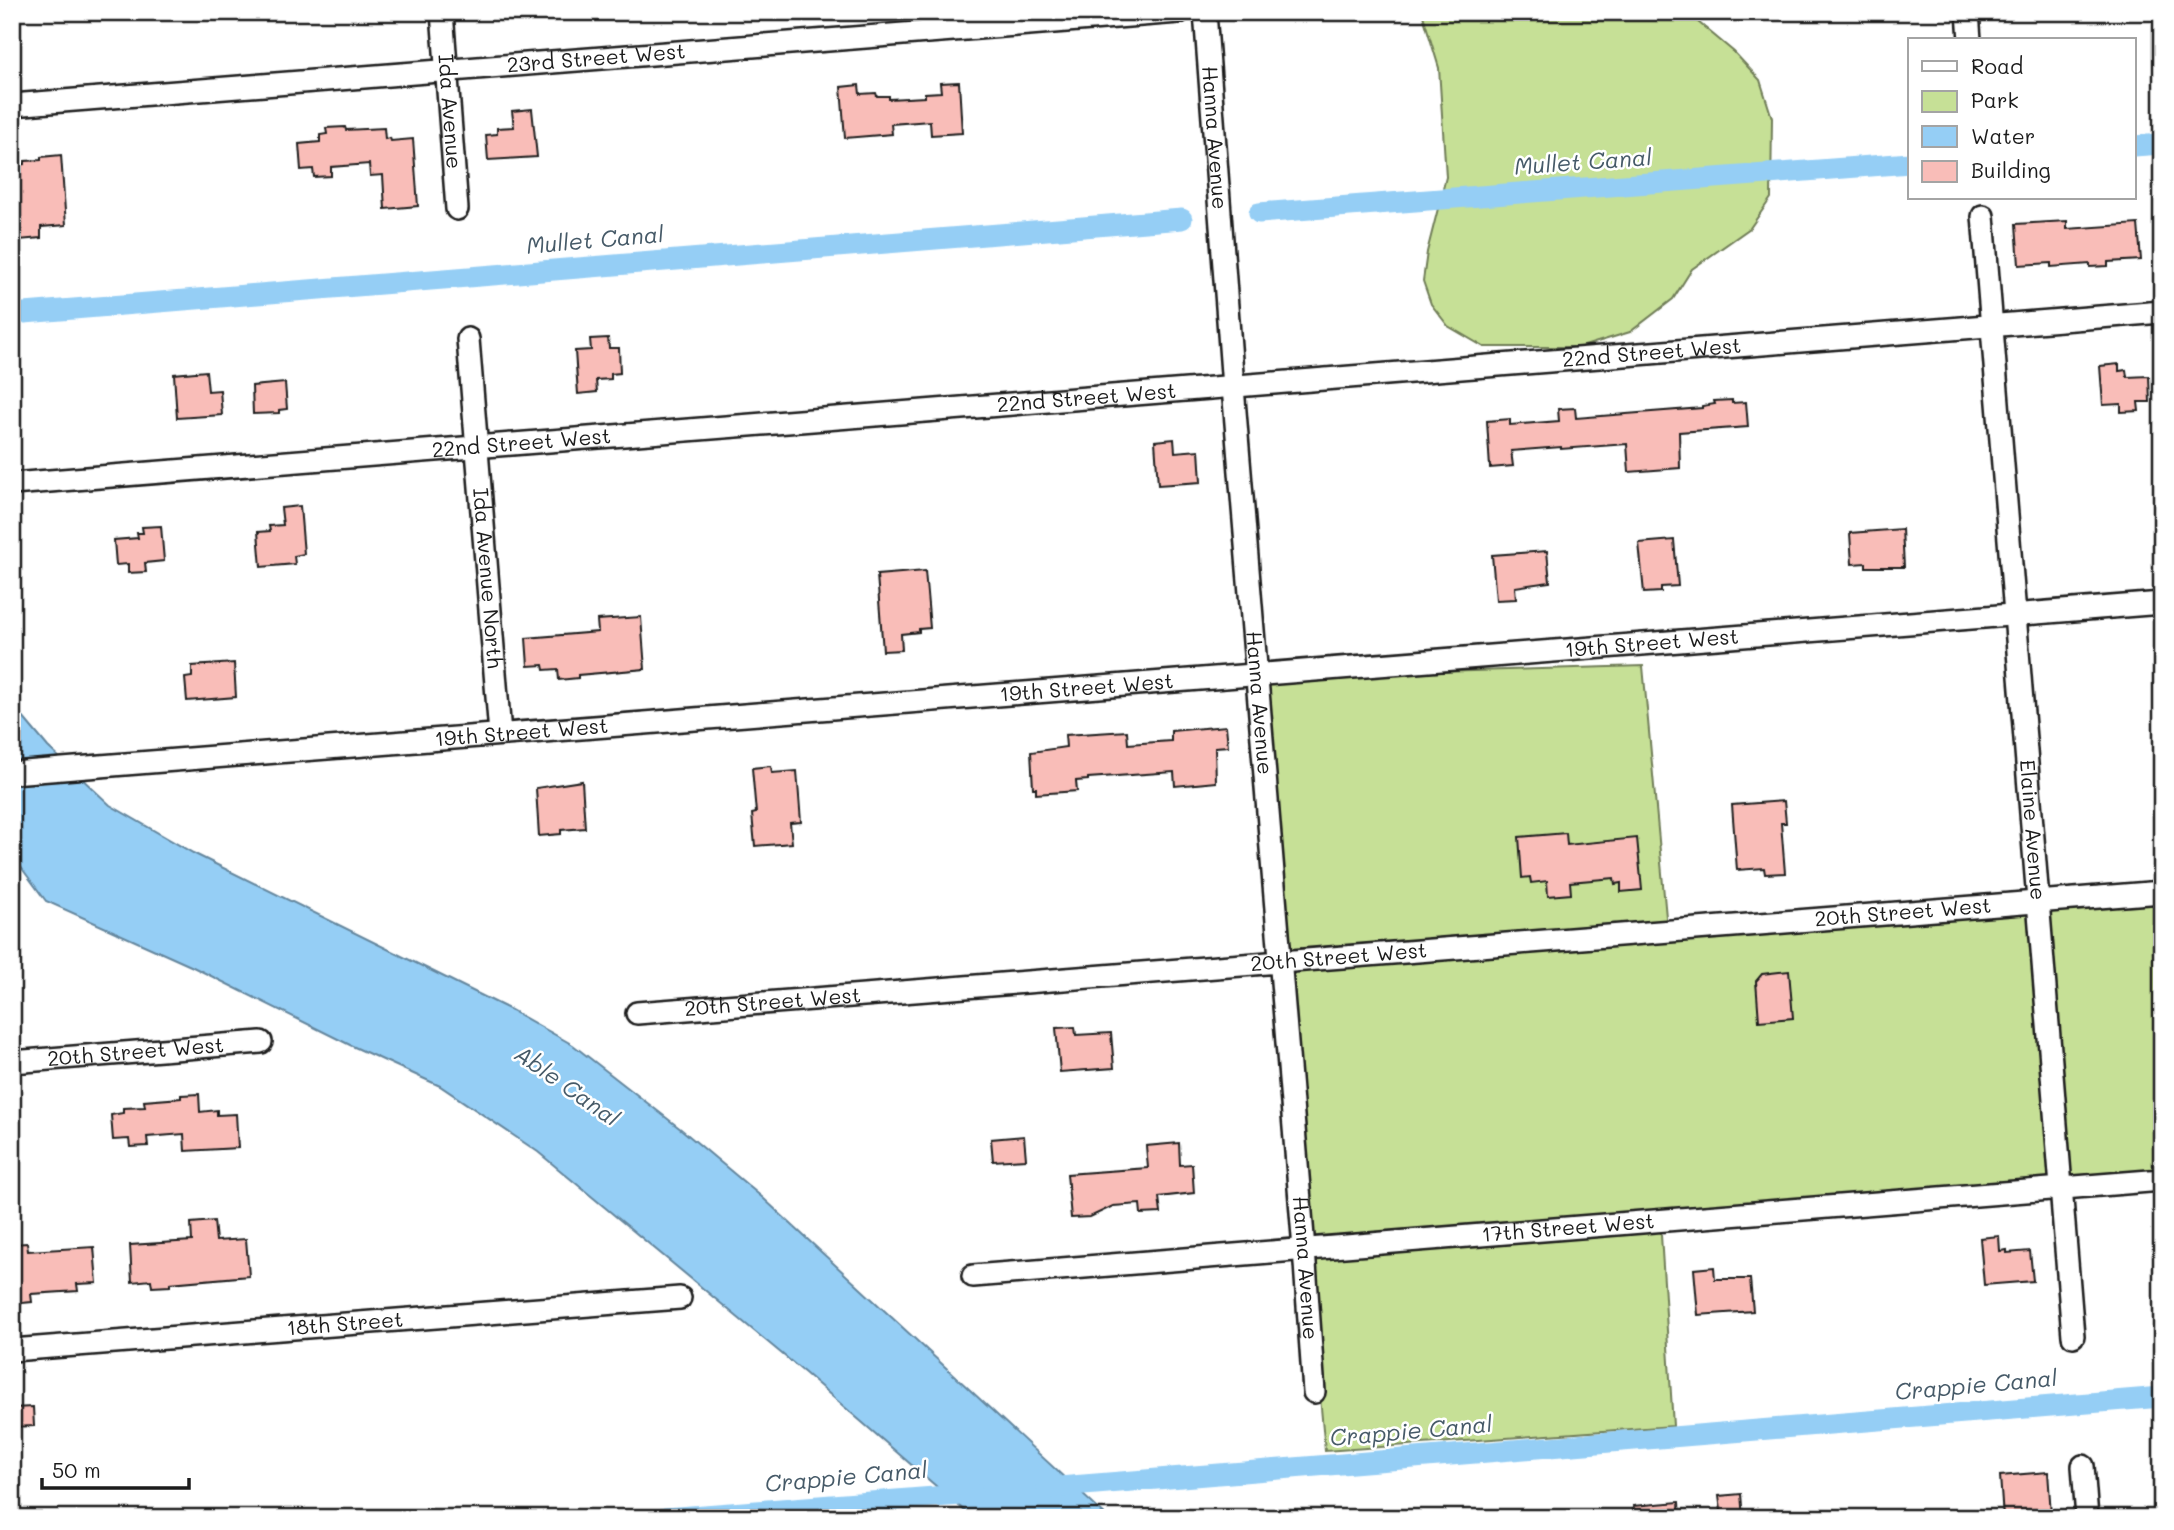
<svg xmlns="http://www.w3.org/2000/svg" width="2174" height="1530" viewBox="0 0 2174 1530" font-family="Mali,sans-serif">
  <rect width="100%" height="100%" fill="#fff"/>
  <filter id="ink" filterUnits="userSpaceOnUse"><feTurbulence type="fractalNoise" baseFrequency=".0143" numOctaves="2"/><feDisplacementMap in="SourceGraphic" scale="14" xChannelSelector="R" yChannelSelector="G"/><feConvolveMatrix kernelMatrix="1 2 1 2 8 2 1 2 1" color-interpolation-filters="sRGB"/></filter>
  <g filter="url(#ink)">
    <g fill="#c6e096" stroke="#717e59" stroke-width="2">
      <path d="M1422 12H1686L1734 52 1760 80 1772 118 1771 198 1750 228 1692 269 1673 299 1630 332 1581 347H1484L1448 326 1431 304 1423 281 1427 252 1446 177 1439 68Z"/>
      <path d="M1643 666 1667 928 2162 901V1186L1660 1219 1673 1426 1325 1451 1293 1103 1264 677Z"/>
    </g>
    <path fill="#95cef5" stroke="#65879e" stroke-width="2" d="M12 704 48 747 110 805 193 853 511 1010 573 1045 682 1130 763 1198 1108 1518H973L805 1373 538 1152 440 1086 350 1045 193 967 46 901 12 855Z"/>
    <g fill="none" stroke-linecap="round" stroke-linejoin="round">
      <g stroke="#95cef5" stroke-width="21">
        <path d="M2134 146 2162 144"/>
        <path d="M1259 213 1910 163"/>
        <path d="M12 314 1182 219"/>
        <path d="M1047 1488 2162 1397"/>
        <path d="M665 1518 973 1494"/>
      </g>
    </g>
    <g fill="#f9bdb8" stroke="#1c1c1c" stroke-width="2">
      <path d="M959 82 962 133 931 135 930 121 891 124 892 134 845 138 841 87 859 85 860 94 876 93 877 96H889V99L925 97V93L941 92 940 83Z"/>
      <path d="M532 109 537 157 488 160 486 135 497 134V128L514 127 512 111Z"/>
      <path d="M345 127 346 130 384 128 385 139 390 138 391 141 413 139 418 206 385 209 383 175 370 176 369 164 331 167V176L314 177 313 169 301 170 299 144 320 142V135L327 134 326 128Z"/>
      <path d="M61 155 66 225 41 227V238L19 240 13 165 25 164V161L41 160V157Z"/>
      <path d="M2067 221V229L2138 224 2141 260 2108 262V266L2090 267V264L2051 267V263L2019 265 2016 224Z"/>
      <path d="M608 338 609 348H619L620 373 611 374V379L596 380 597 392 578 394 575 351 591 350 590 339Z"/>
      <path d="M2119 364V371L2126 370 2127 377 2149 376 2150 402H2138L2139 411 2121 412V404L2103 405 2100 366Z"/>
      <path d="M206 371 208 391 220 390 222 415 177 418 174 374Z"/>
      <path d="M285 383 287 409 279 410V413L253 414 252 386Z"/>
      <path d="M1732 400V403L1746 402 1748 427 1679 432 1680 468 1629 472 1627 444 1561 449V447L1511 451 1513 466 1490 468 1487 421 1510 419V425L1559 421 1558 409 1575 408 1576 418 1702 408V406L1715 404 1714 401Z"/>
      <path d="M1174 439 1175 452 1199 450 1201 482 1158 485 1155 441Z"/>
      <path d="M300 506 304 554 294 556 295 564 261 567 258 532 270 531 269 526 283 525 281 508Z"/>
      <path d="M161 526 164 561 145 563 146 572 128 573V564L116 565 114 540 138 538 137 533H143L142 527Z"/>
      <path d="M1902 529 1904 567H1866V563L1852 564 1850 533Z"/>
      <path d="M1674 540 1678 586 1661 587V592L1644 593 1639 543Z"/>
      <path d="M1547 551 1550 582 1515 587 1516 599 1496 600 1492 555Z"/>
      <path d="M925 571 930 628 919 629V632L901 634 902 650 883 651 877 575Z"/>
      <path d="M641 617 645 669 578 675V678L559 680 558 669 544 670 543 665 528 666 526 638 598 632 597 620Z"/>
      <path d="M234 663 236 697 187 701 185 678 192 677V666Z"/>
      <path d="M1226 726 1228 746 1215 747 1216 782 1175 786 1174 772 1088 778V780L1076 781 1077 791 1036 794V788H1033L1031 752 1066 747 1065 735 1127 731 1128 744 1171 741V731Z"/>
      <path d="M771 766 772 773 797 771 801 822 790 823 792 843 755 846 752 814 756 813 752 768Z"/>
      <path d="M582 781 585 828 561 830V834L539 836 536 788Z"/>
      <path d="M1784 801 1786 823H1781L1785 873 1765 874 1764 868 1737 870 1732 805Z"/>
      <path d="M1566 833 1567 845 1637 838 1642 890 1621 892V883L1615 884 1614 878 1570 882 1571 894 1548 896 1547 881 1531 883 1530 877 1522 878 1519 837Z"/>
      <path d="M1789 971 1793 1018 1759 1021 1756 981 1762 974Z"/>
      <path d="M1075 1027 1076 1035 1111 1033 1114 1068 1060 1072 1056 1028Z"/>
      <path d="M199 1094 200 1112 217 1110V1115L236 1114 238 1148 185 1151 184 1134 147 1137 148 1146 130 1147 129 1139 113 1140 111 1115 123 1113V1108L145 1107 144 1101 181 1098V1095Z"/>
      <path d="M1024 1136 1026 1159 993 1161 991 1139Z"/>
      <path d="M1179 1143 1180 1165 1192 1164 1194 1193 1159 1197 1161 1213 1141 1214 1140 1204 1113 1206 1090 1217 1071 1218 1067 1174 1148 1168 1146 1146Z"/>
      <path d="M214 1221 216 1241 246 1239 249 1276 170 1283V1286L152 1287 151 1280 132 1282 130 1245 192 1241 191 1223Z"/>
      <path d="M1999 1236 2000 1251 2007 1250V1253L2030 1251 2033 1281 1984 1285 1980 1238Z"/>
      <path d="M27 1243 28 1251 94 1247 97 1283 77 1284 78 1291 31 1294 32 1302 12 1304V1244Z"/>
      <path d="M1714 1267 1715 1279H1750L1753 1311 1698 1315 1694 1269Z"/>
      <path d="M33 1407 34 1426 12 1427V1408Z"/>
      <path d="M2048 1472 2051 1514 2003 1518 2000 1476Z"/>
      <path d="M1741 1494 1743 1518H1722L1719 1496Z"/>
      <path d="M1679 1502 1680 1518H1634L1633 1506Z"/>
    </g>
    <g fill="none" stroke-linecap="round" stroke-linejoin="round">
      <defs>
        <g id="minor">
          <path id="s1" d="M442 12 457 209"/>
          <path id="s2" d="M1205 12 1233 387 1304 1249 1314 1392"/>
          <path d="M1968 12 1970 40"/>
          <path id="s3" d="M12 105 1179 12"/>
          <path id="s4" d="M1983 216 2073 1336"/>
          <path id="s5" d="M468 339 500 734"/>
          <path id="s6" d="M12 484 2162 312"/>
          <path id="s7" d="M12 773 2162 603"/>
          <path id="s8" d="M637 1013 2162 892"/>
          <path id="s9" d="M12 1062 261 1042"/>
          <path id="s10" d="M973 1276 2162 1180"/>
          <path id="s11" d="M12 1350 680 1298"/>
          <path d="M2083 1466 2087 1518"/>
        </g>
      </defs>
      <use href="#minor" stroke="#1c1c1c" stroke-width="26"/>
      <use href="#minor" stroke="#fff" stroke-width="21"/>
    </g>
  </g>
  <g text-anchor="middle" stroke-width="5" stroke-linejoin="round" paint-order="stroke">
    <g font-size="21" fill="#1c1c1c" stroke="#fff">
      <text dy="7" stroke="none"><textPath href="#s3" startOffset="586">23rd Street West</textPath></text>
      <text dy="7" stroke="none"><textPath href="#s1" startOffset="100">Ida Avenue</textPath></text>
      <text dy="7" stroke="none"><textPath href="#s2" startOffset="126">Hanna Avenue</textPath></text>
      <text dy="7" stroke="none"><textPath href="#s6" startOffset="1645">22nd Street West</textPath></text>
      <text dy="7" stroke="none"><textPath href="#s6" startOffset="1078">22nd Street West</textPath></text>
      <text dy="7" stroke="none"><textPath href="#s6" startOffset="511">22nd Street West</textPath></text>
      <text dy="7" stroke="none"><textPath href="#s5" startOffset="240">Ida Avenue North</textPath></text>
      <text dy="7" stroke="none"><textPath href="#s7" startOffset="1645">19th Street West</textPath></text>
      <text dy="7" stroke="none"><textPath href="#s7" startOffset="1078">19th Street West</textPath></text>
      <text dy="7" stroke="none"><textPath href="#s2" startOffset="693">Hanna Avenue</textPath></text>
      <text dy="7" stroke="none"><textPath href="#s7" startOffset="511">19th Street West</textPath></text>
      <text dy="7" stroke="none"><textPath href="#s4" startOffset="616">Elaine Avenue</textPath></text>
      <text dy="7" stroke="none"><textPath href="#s8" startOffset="1270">20th Street West</textPath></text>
      <text dy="7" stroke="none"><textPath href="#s8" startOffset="704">20th Street West</textPath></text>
      <text dy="7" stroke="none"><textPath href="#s8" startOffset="136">20th Street West</textPath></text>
      <text dy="7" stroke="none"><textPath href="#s9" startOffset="124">20th Street West</textPath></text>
      <text dy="7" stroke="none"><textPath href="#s10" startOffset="597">17th Street West</textPath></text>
      <text dy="7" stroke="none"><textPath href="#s2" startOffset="1260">Hanna Avenue</textPath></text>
      <text dy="7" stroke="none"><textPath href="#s11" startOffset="334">18th Street</textPath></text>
    </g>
    <g font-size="23" font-style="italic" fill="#465a68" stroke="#fff">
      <text transform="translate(1583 162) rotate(-4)" y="8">Mullet Canal</text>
      <text transform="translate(595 240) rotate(-5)" y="8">Mullet Canal</text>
      <text transform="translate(567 1086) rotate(35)" y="8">Able Canal</text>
      <text transform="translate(1976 1385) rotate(-5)" y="8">Crappie Canal</text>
      <text transform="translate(1411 1431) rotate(-5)" y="8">Crappie Canal</text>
      <text transform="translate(846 1477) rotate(-5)" y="8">Crappie Canal</text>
    </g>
  </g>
  <rect width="2174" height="1530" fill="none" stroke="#fff" stroke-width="42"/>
  <rect x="21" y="21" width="2132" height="1488" fill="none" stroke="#1c1c1c" stroke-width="2.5" filter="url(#ink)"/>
  <rect x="1908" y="38" width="228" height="161" fill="#ffffff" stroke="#a4a4a4" stroke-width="2"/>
  <rect x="1922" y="61" width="35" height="10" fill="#ffffff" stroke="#a4a4a4" stroke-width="2"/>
  <text x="1971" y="74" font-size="21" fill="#1c1c1c">Road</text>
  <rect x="1922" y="91" width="35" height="21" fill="#c6e096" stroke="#a4a4a4" stroke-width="2"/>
  <text x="1971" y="108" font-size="21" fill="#1c1c1c">Park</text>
  <rect x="1922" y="126" width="35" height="21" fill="#95cef5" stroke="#a4a4a4" stroke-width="2"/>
  <text x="1971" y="144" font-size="21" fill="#1c1c1c">Water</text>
  <rect x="1922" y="161" width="35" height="21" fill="#f9bdb8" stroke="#a4a4a4" stroke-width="2"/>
  <text x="1971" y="178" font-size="21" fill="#1c1c1c">Building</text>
  <path d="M42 1478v10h147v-10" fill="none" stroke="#1c1c1c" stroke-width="3.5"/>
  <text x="52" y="1478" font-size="21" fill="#1c1c1c" stroke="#ffffff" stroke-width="5" paint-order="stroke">50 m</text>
</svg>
